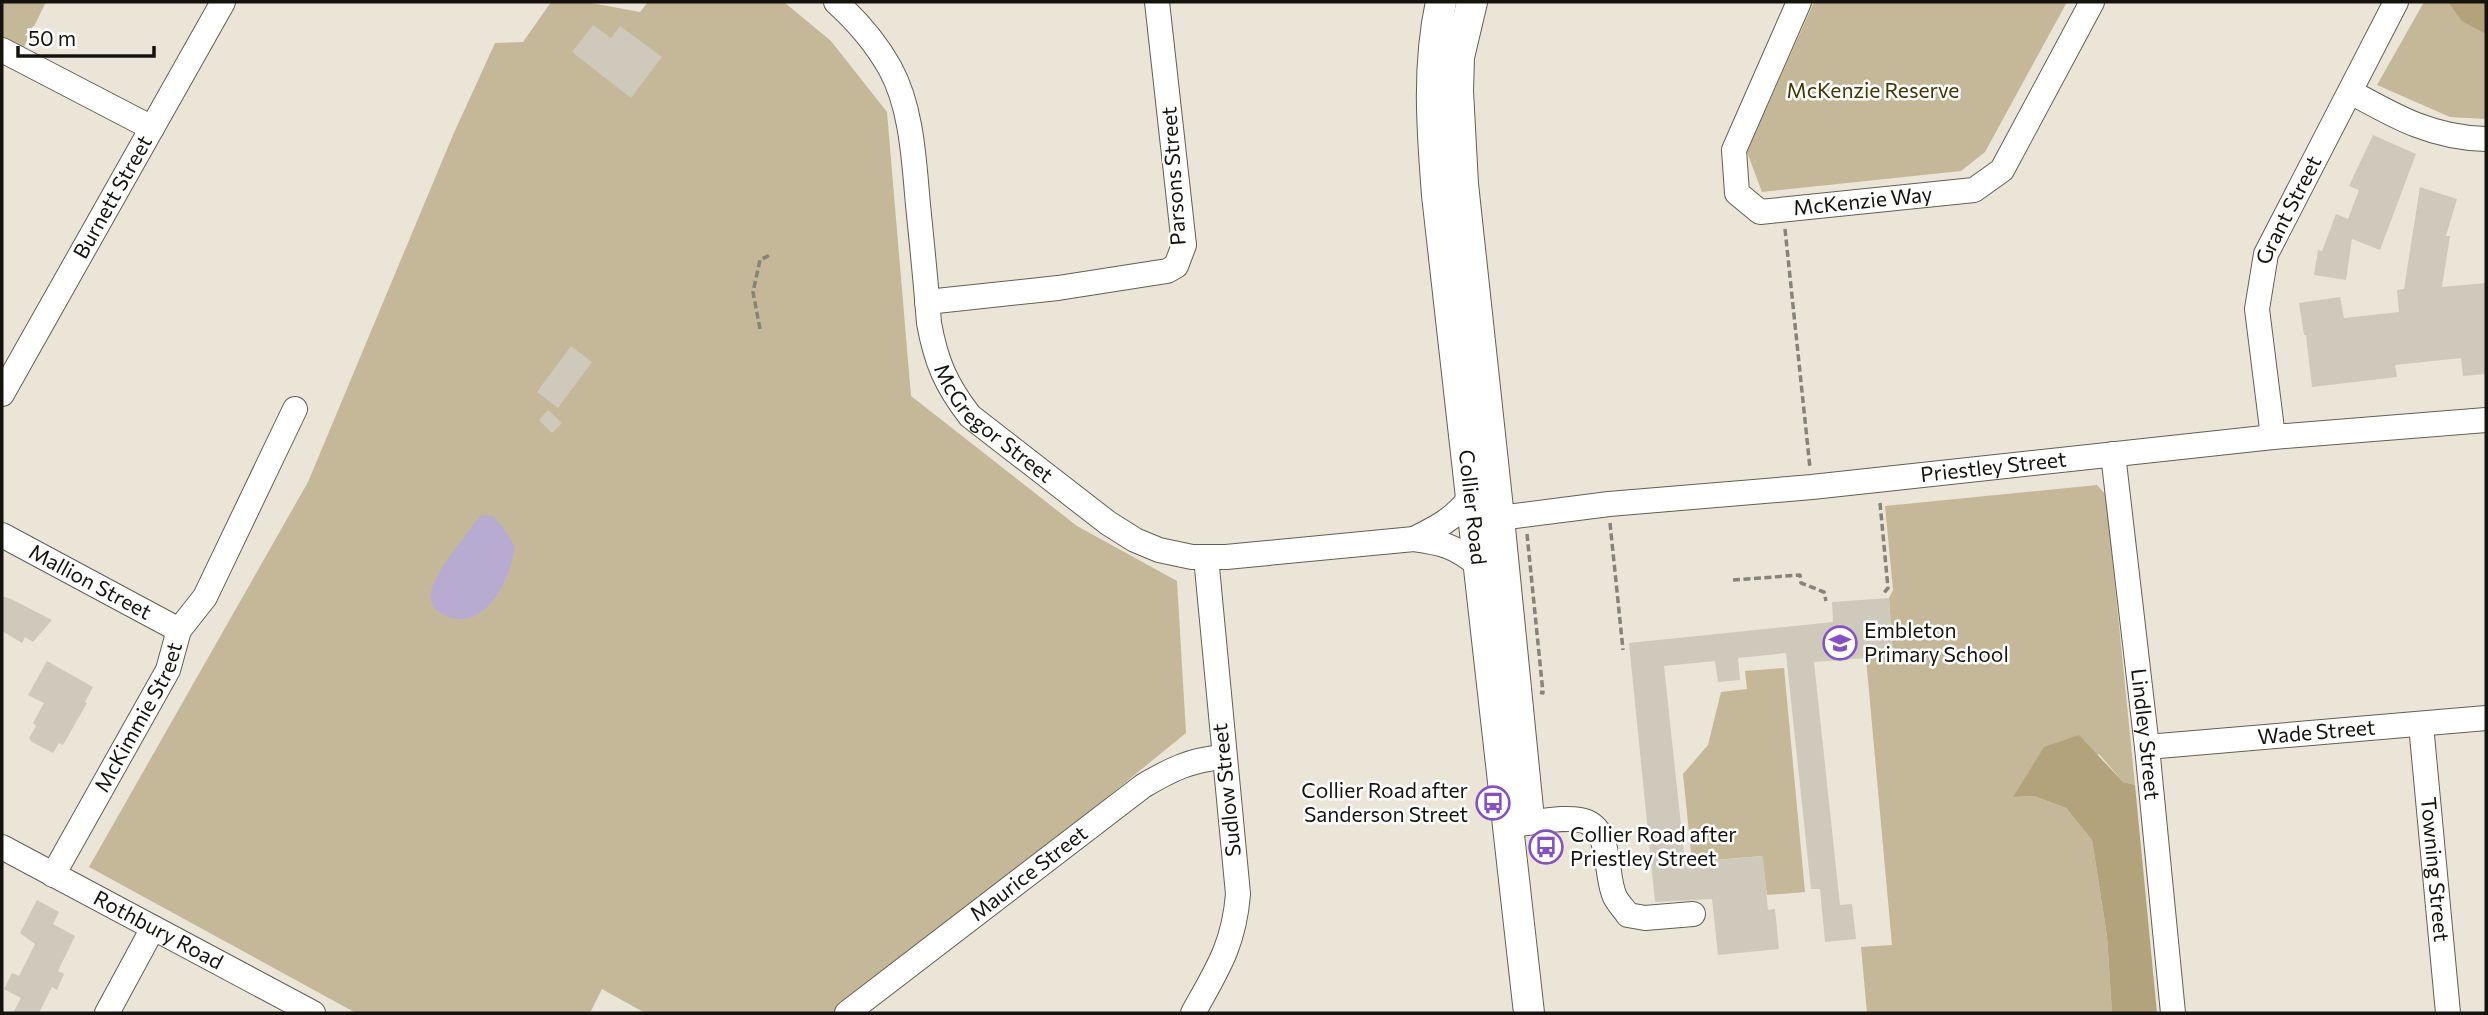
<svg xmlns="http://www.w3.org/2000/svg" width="2488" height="1015" viewBox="0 0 2488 1015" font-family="Commissioner,sans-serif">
  <rect width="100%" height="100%" fill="#eae5d7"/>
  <g fill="#c5b898">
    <path d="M2 2H46L18 59 2 50Z"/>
    <path d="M551 2H586L640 12 648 2H784L831 41 887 112 911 396 1077 526 1177 581 1186 733 1018 870 840 1002 834 1013H645L602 989 590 1013H356L89 867 308 482 453 135 495 43 523 42Z"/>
    <path d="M1814 2H2067L1985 152 1961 171 1762 192 1747 152Z"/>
    <path d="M2424 2H2486V119L2450 117 2377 85Z"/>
    <path d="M2097 485 2106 495 2135 785 2123 782 2099 754 2014 797 2034 796 2066 808 2092 840 2107 936 2112 1013H1867L1861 947 1892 945 1866 658 1893 656 1889 598 1893 590 1885 506Z"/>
    <path d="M1784 668 1805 892 1767 895 1762 856 1692 862 1683 774 1708 745 1721 692 1747 689 1745 671Z"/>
  </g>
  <g fill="#b2a37c">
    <path d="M2448 2H2486V34L2462 21Z"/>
    <path d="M2079 735 2123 782 2135 785 2157 1013H2112L2107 936 2092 840 2066 808 2034 796 2013 797 2044 747Z"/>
  </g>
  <path fill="#b8abd1" d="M485 515 493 516 505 530 515 547C511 572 499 603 475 616 457 625 423 613 432 588 439 567 466 535 480 516Z"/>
  <g fill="#cec9bb">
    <path d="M593 25 611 38 620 26 662 57 631 98 572 52Z"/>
    <path d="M2373 135 2416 154 2380 250 2352 239 2346 280 2314 275 2318 250 2322 251 2336 214 2348 219 2359 190 2349 186Z"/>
    <path d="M2420 187 2457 199 2446 236H2450L2442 287 2486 283V374L2463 376 2461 358 2395 365 2397 377 2312 387 2306 335H2304L2299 303 2340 297 2344 318 2399 312 2397 290 2404 289Z"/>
    <path d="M571 346 592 362 558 408 537 392Z"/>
    <path d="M548 410 562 423 552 433 539 420Z"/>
    <path d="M2 596 11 599 52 620 33 642 25 637 22 643 2 631Z"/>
    <path d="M1889 598 1893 656 1814 662 1840 905 1852 904 1856 939 1825 942 1820 889H1811L1786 653 1738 658 1740 680 1718 682 1715 661 1664 666 1685 863 1763 856 1768 910 1775 909 1779 949 1718 955 1712 899 1655 902 1629 643 1833 622 1832 602Z"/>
    <path d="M47 661 93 687 85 702 87 703 63 745 59 743 53 753 32 742 29 738 36 726 33 723 44 703 28 695Z"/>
    <path d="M37 900 59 912 53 924 75 936 58 971 64 974 57 990 52 987 39 1013H13L21 998 4 989 12 973 19 976 35 944 20 933Z"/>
  </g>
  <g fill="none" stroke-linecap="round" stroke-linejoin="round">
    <defs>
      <g id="minor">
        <path id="s1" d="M836 2C857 21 876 43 890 68 912 108 914 161 918 205 922 244 926 284 929 323 936 362 946 385 970 416L1108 523 1135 540 1159 550 1192 557H1226L1414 539C1443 543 1454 546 1477 564"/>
        <path id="s2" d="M1799 2 1734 150 1737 193 1760 212 1974 190 2002 170 2092 2"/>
        <path d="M2 50 152 128"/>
        <path d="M2351 92C2396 117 2433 138 2486 139"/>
        <path d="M927 302 1058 288 1167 271 1176 266 1184 245 1157 2"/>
        <path id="s3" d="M2 394 223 2"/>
        <path id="s4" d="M2273 437 2257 309 2266 254 2396 2"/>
        <path id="s5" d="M2113 454 2147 747 2173 1013"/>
        <path id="s6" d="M1499 518 1609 504 1812 487 2273 437 2486 420"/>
        <path id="s7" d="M2 535 179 630"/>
        <path d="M1414 539C1436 528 1454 519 1469 499"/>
        <path id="s8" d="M2421 725 2448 1013"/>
        <path id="s9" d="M2147 747 2486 718"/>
        <path d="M1510 825C1529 824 1569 814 1587 822 1612 833 1605 877 1615 897 1618 903 1624 909 1628 915L1645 918 1693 914"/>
        <path id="s10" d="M2 847 313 1013"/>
        <path id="s11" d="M53 875 168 670 179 630 205 597 295 409"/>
        <path d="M107 1013 153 928"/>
        <path id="s12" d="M847 1013 1143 786C1172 769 1190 760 1223 757"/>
        <path d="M1193 1013C1217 970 1234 945 1238 894L1206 557"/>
      </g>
      <g id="major">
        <path id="s13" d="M1441 2C1427 66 1432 130 1437 195L1529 1013"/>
        <path d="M1472 2 1459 57 1458 91 1463 184 1499 518 1529 819"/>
      </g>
    </defs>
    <use href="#minor" stroke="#635f53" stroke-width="26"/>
    <use href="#major" stroke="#635f53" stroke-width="32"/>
    <g stroke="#868379" stroke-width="3.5" stroke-dasharray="7 3.5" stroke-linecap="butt">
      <path d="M1785 229 1810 468"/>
      <path d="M760 329 753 292 760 260 772 254"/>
      <path d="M1880 503 1888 588 1882 595"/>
      <path d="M1610 523 1623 650"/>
      <path d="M1527 534 1543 693 1540 692"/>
      <path d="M1733 580 1800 575 1801 583 1824 592 1826 601"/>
    </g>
    <use href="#minor" stroke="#fff" stroke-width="24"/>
    <use href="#major" stroke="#fff" stroke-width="30"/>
  </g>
  <defs>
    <symbol id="school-ring" viewBox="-11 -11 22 22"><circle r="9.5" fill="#fff" stroke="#844fc7" stroke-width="1.5"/><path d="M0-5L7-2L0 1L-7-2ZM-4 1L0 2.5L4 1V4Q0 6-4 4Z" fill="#844fc7"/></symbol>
    <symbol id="bus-ring" viewBox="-11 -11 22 22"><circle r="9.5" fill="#fff" stroke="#844fc7" stroke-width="1.5"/><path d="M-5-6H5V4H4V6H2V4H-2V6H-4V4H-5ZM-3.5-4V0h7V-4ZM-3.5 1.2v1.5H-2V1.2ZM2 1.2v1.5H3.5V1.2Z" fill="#844fc7"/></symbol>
  </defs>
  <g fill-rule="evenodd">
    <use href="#school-ring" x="1821" y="624" width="38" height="38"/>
    <use href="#bus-ring" x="1474" y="784" width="38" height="38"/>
    <use href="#bus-ring" x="1527" y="828" width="38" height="38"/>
  </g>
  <g text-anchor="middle" stroke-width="5" stroke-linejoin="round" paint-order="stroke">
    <g font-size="21" fill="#453500" stroke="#fff">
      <text x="1873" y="98">McKenzie Reserve</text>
    </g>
    <g font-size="21" fill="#14130e" stroke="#fff">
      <text transform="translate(1174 176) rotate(-94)" y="7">Parsons Street</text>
      <text dy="7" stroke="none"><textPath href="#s3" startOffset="226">Burnett Street</textPath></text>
      <text dy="7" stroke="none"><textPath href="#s2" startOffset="338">McKenzie Way</textPath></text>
      <text dy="7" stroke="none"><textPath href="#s4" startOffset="234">Grant Street</textPath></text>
      <text dy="7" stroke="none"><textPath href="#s1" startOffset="469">McGregor Street</textPath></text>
      <text dy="7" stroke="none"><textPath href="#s6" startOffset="497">Priestley Street</textPath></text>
      <text dy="7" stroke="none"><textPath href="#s13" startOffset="508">Collier Road</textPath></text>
      <text dy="7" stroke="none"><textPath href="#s7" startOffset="100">Mallion Street</textPath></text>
      <text dy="7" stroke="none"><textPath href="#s11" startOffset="180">McKimmie Street</textPath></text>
      <text dy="7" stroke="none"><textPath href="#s5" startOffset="282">Lindley Street</textPath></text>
      <text dy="7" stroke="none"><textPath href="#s9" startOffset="170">Wade Street</textPath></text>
      <text transform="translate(1227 790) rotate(-96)" y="7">Sudlow Street</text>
      <text dy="7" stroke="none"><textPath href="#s8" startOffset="145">Towning Street</textPath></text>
      <text dy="7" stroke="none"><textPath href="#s12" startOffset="229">Maurice Street</textPath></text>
      <text dy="7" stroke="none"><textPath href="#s10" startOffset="177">Rothbury Road</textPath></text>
    </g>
    <g font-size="21" fill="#14130e" stroke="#fff" text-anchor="start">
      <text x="1864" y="638">Embleton<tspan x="1864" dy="24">Primary School</tspan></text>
      <text x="1468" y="798" text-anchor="end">Collier Road after<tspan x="1468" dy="24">Sanderson Street</tspan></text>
      <text x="1570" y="842">Collier Road after<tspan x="1570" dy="24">Priestley Street</tspan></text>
    </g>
  </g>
  <rect width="2488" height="1015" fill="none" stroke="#14130e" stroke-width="7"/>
  <path d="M18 46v10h136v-10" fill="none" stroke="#14130e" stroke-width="3.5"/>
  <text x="28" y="46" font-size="21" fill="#14130e" stroke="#ffffff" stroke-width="5" paint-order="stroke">50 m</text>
</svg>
